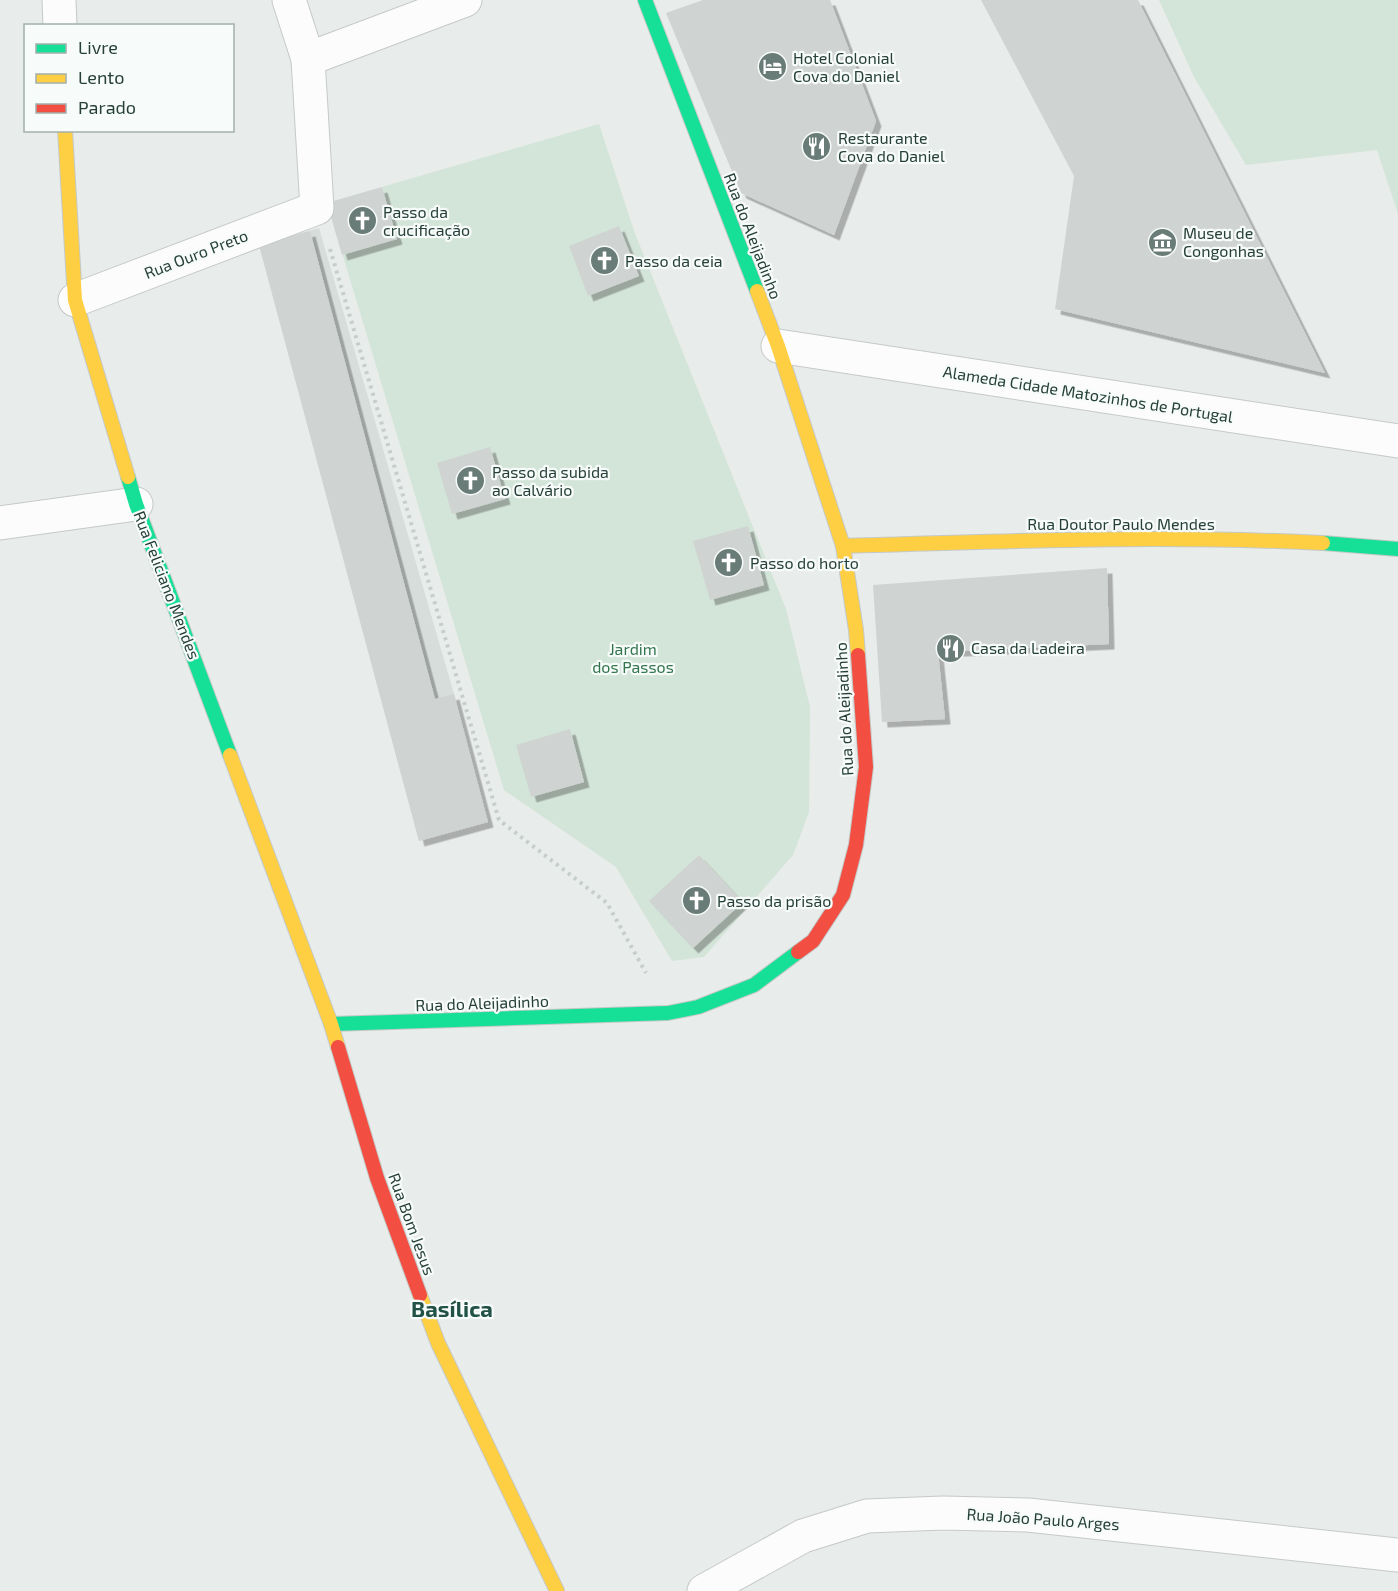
<svg xmlns="http://www.w3.org/2000/svg" width="1398" height="1591" viewBox="0 0 1398 1591" font-family="'Exo 2',sans-serif">
  <defs>
    <filter id="shadow"><feDropShadow dx="5.5" dy="5.5" stdDeviation="0" flood-color="#0004"/></filter>
  </defs>
  <rect width="100%" height="100%" fill="#e8ecea"/>
  <path fill="#d6ddda" d="M319 228 454 694 488 822 419 841 259 245Z"/>
  <g fill="#d3e4d8">
    <path d="M1159 0H1398V214L1377 150 1246 165 1194 77Z"/>
    <path d="M599 124 634 231 786 609 810 707 809 812 793 855 704 957 672 961 616 867 504 790 327 203Z"/>
  </g>
  <g fill="#cfd4d2" filter="url(#shadow)">
    <path d="M703 0H830L876 121 834 235 741 193 666 13Z"/>
    <path d="M981 0H1138L1325 373 1055 309 1074 176Z"/>
    <path d="M382 187 397 239 342 255 327 203Z"/>
    <path d="M619 226 639 276 588 296 569 246Z"/>
    <path d="M310 231 435 699 454 694 488 822 419 841 259 245Z"/>
    <path d="M490 447 505 499 452 514 437 463Z"/>
    <path d="M748 526 764 585 710 600 693 541Z"/>
    <path d="M1107 568 1109 644 938 652 945 719 882 722 873 585Z"/>
    <path d="M570 729 584 782 531 797 516 745Z"/>
    <path d="M699 855 743 902 693 948 649 901Z"/>
  </g>
  <g fill="none" stroke-linecap="round" stroke-linejoin="round">
    <defs>
      <g id="street">
        <path d="M59 0 60 26"/>
        <path d="M308 59 465 0"/>
        <path d="M75 300 317 208 308 59 289 0"/>
        <path d="M778 346 1398 441"/>
        <path d="M0 523 136 504"/>
        <path d="M704 1591 803 1536 867 1516 943 1513 1028 1515 1398 1555"/>
      </g>
      <g id="fast">
        <path d="M645 0 757 291"/>
        <path d="M128 477 136 504 230 755"/>
        <path d="M1323 543 1398 549"/>
        <path d="M331 1024 668 1013 698 1007 754 985 798 952"/>
      </g>
      <g id="slow">
        <path d="M65 130 75 300 128 477"/>
        <path d="M757 291 778 346 843 546 856 630 858 655"/>
        <path d="M843 546C1003 541 1163 535 1323 543"/>
        <path d="M230 755 331 1024 338 1047"/>
        <path d="M420 1295 438 1343 557 1591"/>
      </g>
      <g id="jam">
        <path d="M798 952 813 941 843 895 856 845 866 767 858 655"/>
        <path d="M338 1047 377 1178 420 1295"/>
      </g>
    </defs>
    <use href="#street" stroke="#c5c9c7" stroke-width="35"/>
    <use href="#fast" stroke="#c4c9c7" stroke-width="16"/>
    <use href="#slow" stroke="#c4c9c7" stroke-width="16"/>
    <use href="#jam" stroke="#c4c9c7" stroke-width="16"/>
    <path stroke="#c6cecc" stroke-width="4" stroke-dasharray="3 4.5" stroke-linecap="butt" d="M330 249 499 820 607 903 646 973"/>
    <use href="#street" stroke="#fcfcfc" stroke-width="33"/>
    <use href="#fast" stroke="#16e098" stroke-width="14"/>
    <use href="#slow" stroke="#ffcf43" stroke-width="14"/>
    <use href="#jam" stroke="#f24e42" stroke-width="14"/>
  </g>
  <defs>
    <symbol id="hotel-disc" viewBox="-11 -11 22 22"><circle r="9.5" fill="#6a7c77" stroke="#f7fbf9"/><path d="M-6-4.5h1.5V1H6V5H4.5V3h-9V5H-6ZM-4 0a1.8 1.8 0 1 1 3.6 0ZM.5 0V-2.5h3Q6-2.5 6 0Z" fill="#fff"/></symbol>
    <symbol id="restaurant-disc" viewBox="-11 -11 22 22"><circle r="9.5" fill="#6a7c77" stroke="#f7fbf9"/><path d="M-5-6h1v4h1v-4h1v4h1v-4h1v5L-1.5 .5V6h-2V.5L-5-1ZM5-6V6H3V1.5H1.5Q1.5-4 5-6Z" fill="#fff"/></symbol>
    <symbol id="church-disc" viewBox="-11 -11 22 22"><circle r="9.5" fill="#6a7c77" stroke="#f7fbf9"/><path d="M-1.2-6h2.4v3.5h3.3v2.4h-3.3V6h-2.4V-.1h-3.3v-2.4h3.3Z" fill="#fff"/></symbol>
    <symbol id="museum-disc" viewBox="-11 -11 22 22"><circle r="9.5" fill="#6a7c77" stroke="#f7fbf9"/><path d="M0-6L6-3V-2H-6V-3ZM-5-1h2V3h-2ZM-1-1h2V3h-2ZM3-1h2V3H3ZM-6 4H6V6H-6Z" fill="#fff"/></symbol>
  </defs>
  <g fill-rule="evenodd">
    <use href="#hotel-disc" x="756" y="50" width="33" height="33"/>
    <use href="#restaurant-disc" x="800" y="130" width="33" height="33"/>
    <use href="#church-disc" x="346" y="204" width="33" height="33"/>
    <use href="#museum-disc" x="1146" y="226" width="33" height="33"/>
    <use href="#church-disc" x="588" y="244" width="33" height="33"/>
    <use href="#church-disc" x="454" y="464" width="33" height="33"/>
    <use href="#church-disc" x="712" y="546" width="33" height="33"/>
    <use href="#restaurant-disc" x="934" y="632" width="33" height="33"/>
    <use href="#church-disc" x="680" y="884" width="33" height="33"/>
  </g>
  <g text-anchor="middle" stroke-width="4.5" stroke-linejoin="round" paint-order="stroke">
    <g font-size="16" fill="#264039" stroke="#f7fbf9" text-anchor="start">
      <text x="793" y="64">Hotel Colonial<tspan x="793" dy="18">Cova do Daniel</tspan></text>
      <text x="838" y="144">Restaurante<tspan x="838" dy="18">Cova do Daniel</tspan></text>
      <text x="383" y="218">Passo da<tspan x="383" dy="18">crucificação</tspan></text>
      <text x="1183" y="239">Museu de<tspan x="1183" dy="18">Congonhas</tspan></text>
      <text x="625" y="267">Passo da ceia</text>
      <text x="492" y="478">Passo da subida<tspan x="492" dy="18">ao Calvário</tspan></text>
      <text x="750" y="569">Passo do horto</text>
      <text x="971" y="654">Casa da Ladeira</text>
      <text x="717" y="907">Passo da prisão</text>
    </g>
    <g font-size="16" fill="#264039" stroke="#f7fbf9">
      <text transform="translate(753 236) rotate(69)" y="6">Rua do Aleijadinho</text>
      <text transform="translate(196 254) rotate(-21)" y="6">Rua Ouro Preto</text>
      <text transform="translate(1088 394) rotate(9)" y="6">Alameda Cidade Matozinhos de Portugal</text>
      <text x="1121" y="530">Rua Doutor Paulo Mendes</text>
      <text transform="translate(167 585) rotate(69)" y="6">Rua Feliciano Mendes</text>
      <text transform="translate(844 709) rotate(-93)" y="6">Rua do Aleijadinho</text>
      <text transform="translate(482 1003) rotate(-2)" y="6">Rua do Aleijadinho</text>
      <text transform="translate(412 1224) rotate(70)" y="6">Rua Bom Jesus</text>
      <text transform="translate(1043 1519) rotate(4)" y="6">Rua João Paulo Arges</text>
    </g>
    <g font-size="16" fill="#32754c" stroke="#f7fbf9">
      <text x="633" y="655">Jardim<tspan x="633" dy="18">dos Passos</tspan></text>
    </g>
    <g font-size="22" font-weight="bold" fill="#225146" stroke="#f7fbf9">
      <text x="452" y="1317">Basílica</text>
    </g>
  </g>
  <rect x="24" y="24" width="210" height="108" fill="#f7fbf9" stroke="#a3b0ac" stroke-width="1.5"/>
  <rect x="36" y="44" width="30" height="9" fill="#16e098" stroke="#a3b0ac" stroke-width="1.5"/>
  <text x="78" y="54" font-size="18" fill="#264039">Livre</text>
  <rect x="36" y="74" width="30" height="9" fill="#ffcf43" stroke="#a3b0ac" stroke-width="1.5"/>
  <text x="78" y="84" font-size="18" fill="#264039">Lento</text>
  <rect x="36" y="104" width="30" height="9" fill="#f24e42" stroke="#a3b0ac" stroke-width="1.5"/>
  <text x="78" y="114" font-size="18" fill="#264039">Parado</text>
</svg>
